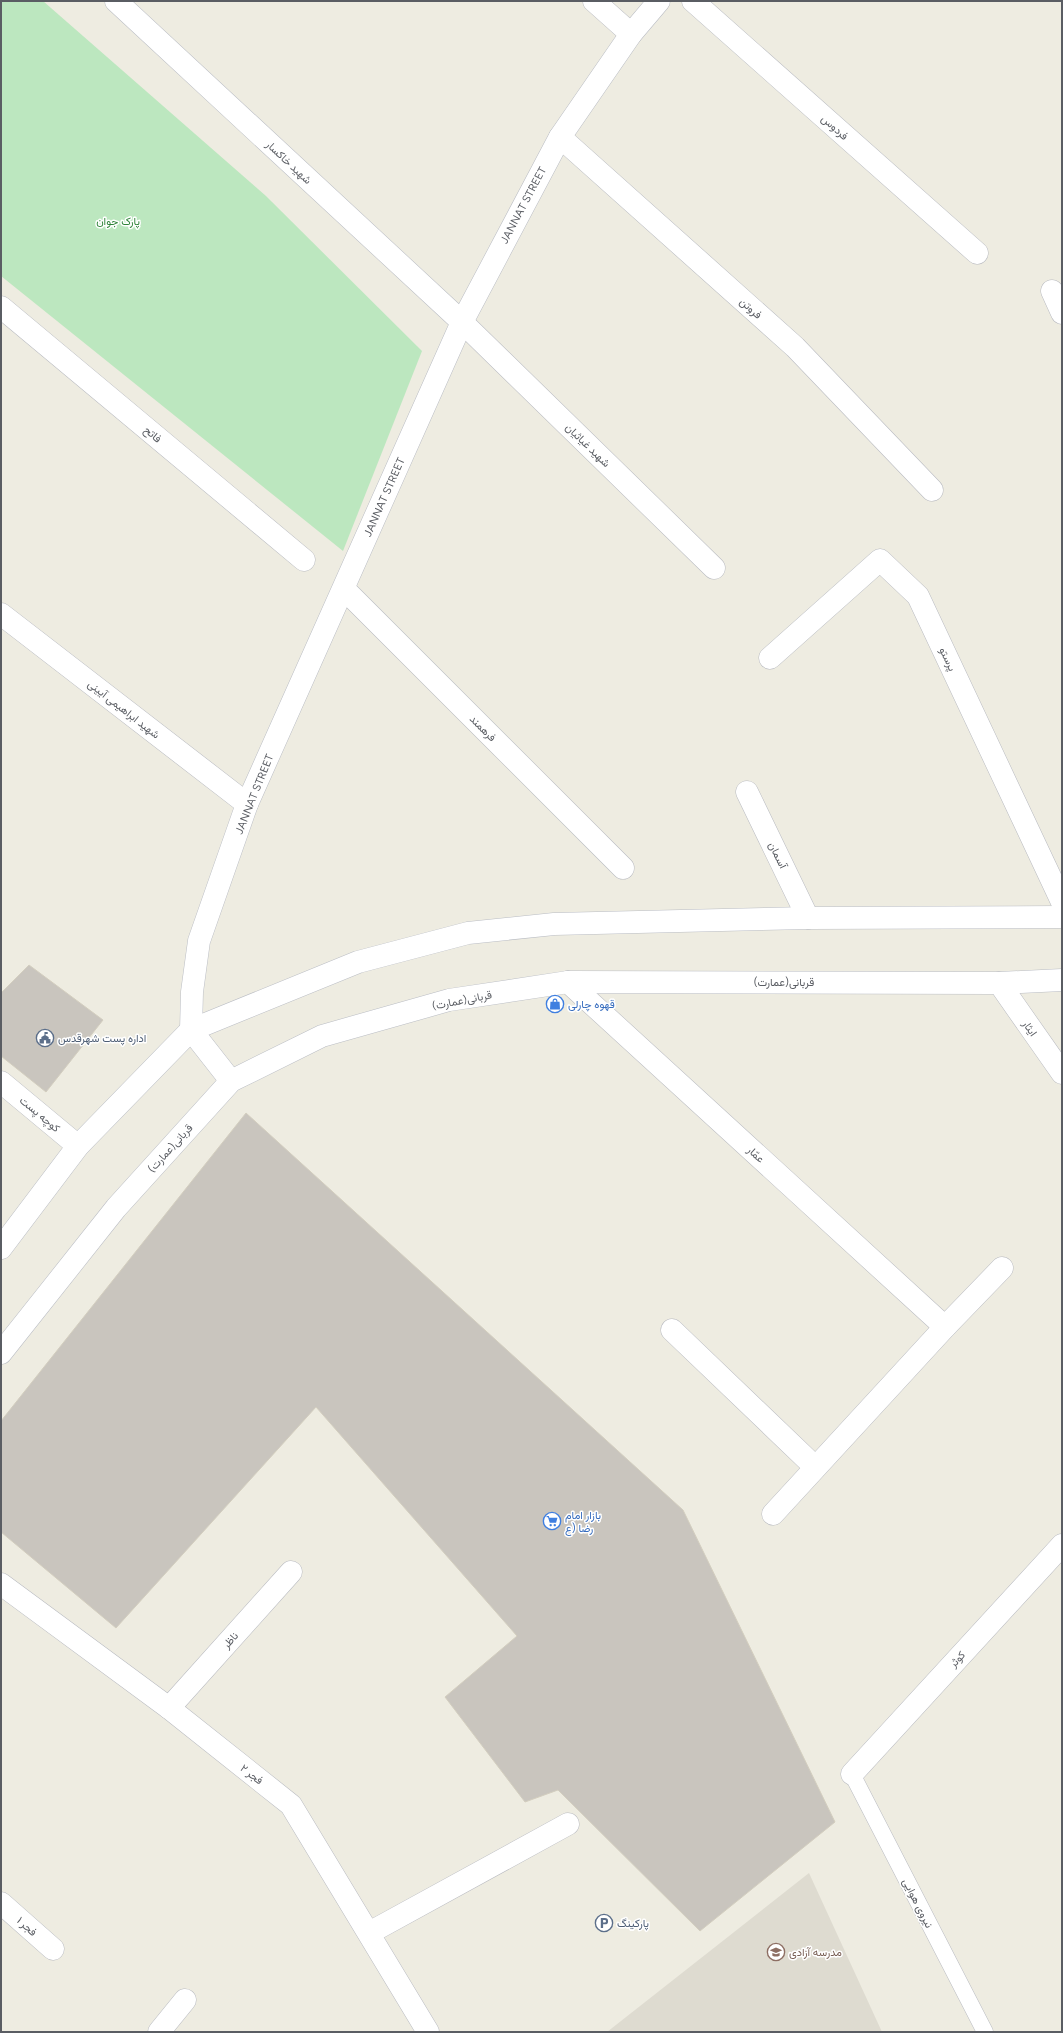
<svg xmlns="http://www.w3.org/2000/svg" width="1063" height="2033" viewBox="0 0 1063 2033" font-family="Figtree,Vazirmatn,sans-serif">
  <rect width="100%" height="100%" fill="#eeece1"/>
  <path fill="#dedbd0" d="M809 1873 882 2032H607Z"/>
  <path fill="#bce7bf" d="M1 1H43L266 196 422 351 343 551 1 276Z"/>
  <g fill="#c9c5be" stroke="#d3cebf">
    <path d="M29 965 103 1020 46 1092 1 1056V993Z"/>
    <path d="M246 1113 683 1510 835 1822 700 1931 558 1790 525 1802 445 1697 517 1636 316 1407 116 1628 1 1532V1421Z"/>
  </g>
  <g fill="none" stroke-linecap="round" stroke-linejoin="round">
    <defs>
      <path id="lane" d="M852 1774 985 2032"/>
      <g id="street">
        <path d="M594 1 631 34"/>
        <path d="M693 1 977 253"/>
        <path d="M560 137 795 347 932 490"/>
        <path d="M1052 291 1062 313"/>
        <path d="M1 307 304 560"/>
        <path d="M462 322 714 568"/>
        <path d="M344 589 623 868"/>
        <path d="M1 614 247 804"/>
        <path d="M770 658 880 560 918 596 1062 902"/>
        <path d="M747 792 808 918"/>
        <path d="M568 982 945 1327"/>
        <path d="M999 983 1062 1073"/>
        <path d="M1 1082 78 1146"/>
        <path d="M672 1330 815 1467"/>
        <path d="M773 1514 945 1327 1002 1268"/>
        <path d="M1 1584 169 1708 291 1805 428 2032"/>
        <path d="M169 1708 291 1572"/>
        <path d="M852 1774 1062 1545"/>
        <path d="M1 1903 53 1949"/>
        <path d="M369 1933 568 1824"/>
        <path d="M159 2032 185 2000"/>
      </g>
      <g id="secondary">
        <path d="M116 1 462 322"/>
        <path d="M231 1081 191 1030 192 992 199 941 247 804 462 322 560 137 631 34 659 1"/>
        <path d="M1 1248 78 1146 191 1030 358 962 468 933 554 924 808 918 1062 917"/>
        <path d="M1 1353 116 1208 231 1081 322 1036 449 1000 568 982 999 983 1062 980"/>
      </g>
    </defs>
    <use href="#lane" stroke="#b9bbc1" stroke-width="17"/>
    <use href="#street" stroke="#b9bbc1" stroke-width="23"/>
    <use href="#secondary" stroke="#babdc4" stroke-width="23"/>
    <use href="#lane" stroke="#fff" stroke-width="16"/>
    <use href="#street" stroke="#fff" stroke-width="22"/>
    <use href="#secondary" stroke="#fff" stroke-width="22"/>
  </g>
  <defs>
    <symbol id="shop-ring" viewBox="-11 -11 22 22"><circle r="9.5" fill="#fff" stroke="#3f7fe0" stroke-width="1.5"/><path d="M-5-2.5h2.3a2.7 3.5 0 0 1 5.4 0H5L5.5 6h-11ZM-1.5-2.5h3a1.5 2.3 0 0 0-3 0Z" fill="#3f7fe0"/></symbol>
    <symbol id="civic-ring" viewBox="-11 -11 22 22"><circle r="9.5" fill="#fff" stroke="#5c6f8a" stroke-width="1.5"/><path d="M-.6-6.5H3V-4.5H.6V-3L4-1V1h2V6H-6V1h2V-1L-.6-3ZM-1.2 2.5V6h2.4V2.5Z" fill="#5c6f8a"/></symbol>
    <symbol id="supermarket-ring" viewBox="-11 -11 22 22"><circle r="9.5" fill="#fff" stroke="#3f7fe0" stroke-width="1.5"/><path d="M-6-5.5h2.5l.6 2H6L4.5 2H-2.5L-4.4-4H-6ZM-1.5 3.2a1.3 1.3 0 1 0 .1 0ZM3 3.2a1.3 1.3 0 1 0 .1 0Z" fill="#3f7fe0"/></symbol>
    <symbol id="parking-ring" viewBox="-11 -11 22 22"><circle r="9.5" fill="#fff" stroke="#5c6f8a" stroke-width="1.5"/><path d="M-3.5-5.5H1a3.5 3.5 0 0 1 0 7H-1V5.5H-3.5ZM-1-3.4V-.6H.8a1.4 1.4 0 0 0 0-2.8Z" fill="#5c6f8a"/></symbol>
    <symbol id="school-ring" viewBox="-11 -11 22 22"><circle r="9.5" fill="#fff" stroke="#8d6e63" stroke-width="1.5"/><path d="M0-5L7-2L0 1L-7-2ZM-4 1L0 2.5L4 1V4Q0 6-4 4Z" fill="#8d6e63"/></symbol>
  </defs>
  <g fill-rule="evenodd">
    <use href="#shop-ring" x="545" y="994" width="20" height="20"/>
    <use href="#civic-ring" x="35" y="1028" width="20" height="20"/>
    <use href="#supermarket-ring" x="542" y="1511" width="20" height="20"/>
    <use href="#parking-ring" x="594" y="1913" width="20" height="20"/>
    <use href="#school-ring" x="766" y="1942" width="20" height="20"/>
  </g>
  <g text-anchor="middle" stroke-width="3" stroke-linejoin="round" paint-order="stroke">
    <g font-size="11" fill="#5a5d63" stroke="#fff">
      <text transform="translate(835 127) rotate(42)" y="4">فردوس</text>
      <text transform="translate(289 162) rotate(43)" y="4">شهید خاکسار</text>
      <text transform="translate(523 205) rotate(-62)" y="4">JANNAT STREET</text>
      <text transform="translate(751 308) rotate(42)" y="4">فروتن</text>
      <text transform="translate(153 434) rotate(40)" y="4">فاتح</text>
      <text transform="translate(588 445) rotate(44)" y="4">شهید غیاثیان</text>
      <text transform="translate(384 497) rotate(-66)" y="4">JANNAT STREET</text>
      <text transform="translate(948 659) rotate(65)" y="4">پرستو</text>
      <text transform="translate(124 709) rotate(38)" y="4">شهید ابراهیمی آیینی</text>
      <text transform="translate(483 728) rotate(45)" y="4">فرهمند</text>
      <text transform="translate(254 794) rotate(-68)" y="4">JANNAT STREET</text>
      <text transform="translate(778 855) rotate(64)" y="4">آسمان</text>
      <text x="784" y="986">(عمارت)قربانی</text>
      <text transform="translate(462 1000) rotate(-11)" y="4">(عمارت)قربانی</text>
      <text transform="translate(1030 1028) rotate(55)" y="4">ایثار</text>
      <text transform="translate(40 1114) rotate(40)" y="4">کوچه پست</text>
      <text transform="translate(170 1148) rotate(-48)" y="4">(عمارت)قربانی</text>
      <text transform="translate(756 1154) rotate(42)" y="4">عمّار</text>
      <text transform="translate(230 1640) rotate(-48)" y="4">ناظر</text>
      <text transform="translate(957 1659) rotate(-47)" y="4">کوثر</text>
      <text transform="translate(252 1774) rotate(38)" y="4">فجر ۲</text>
      <text transform="translate(918 1903) rotate(63)" y="4">نیروی هوایی</text>
      <text transform="translate(27 1926) rotate(42)" y="4">فجر ۱</text>
    </g>
    <g font-size="11" fill="#2f8439" stroke="#fff">
      <text x="118" y="225">پارک جوان</text>
    </g>
    <g font-size="11" fill="#366cbe" stroke="#fff" text-anchor="start">
      <text x="568" y="1008">قهوه چارلی</text>
      <text x="565" y="1519">بازار امام<tspan x="565" dy="13">رضا (ع</tspan></text>
    </g>
    <g font-size="11" fill="#4e5e75" stroke="#fff" text-anchor="start">
      <text x="58" y="1042">اداره پست شهرقدس</text>
      <text x="617" y="1927">پارکینگ</text>
    </g>
    <g font-size="11" fill="#785e54" stroke="#fff" text-anchor="start">
      <text x="789" y="1956">مدرسه آزادی</text>
    </g>
  </g>
  <rect width="1063" height="2033" fill="none" stroke="#5a5d63" stroke-width="4"/>
</svg>
